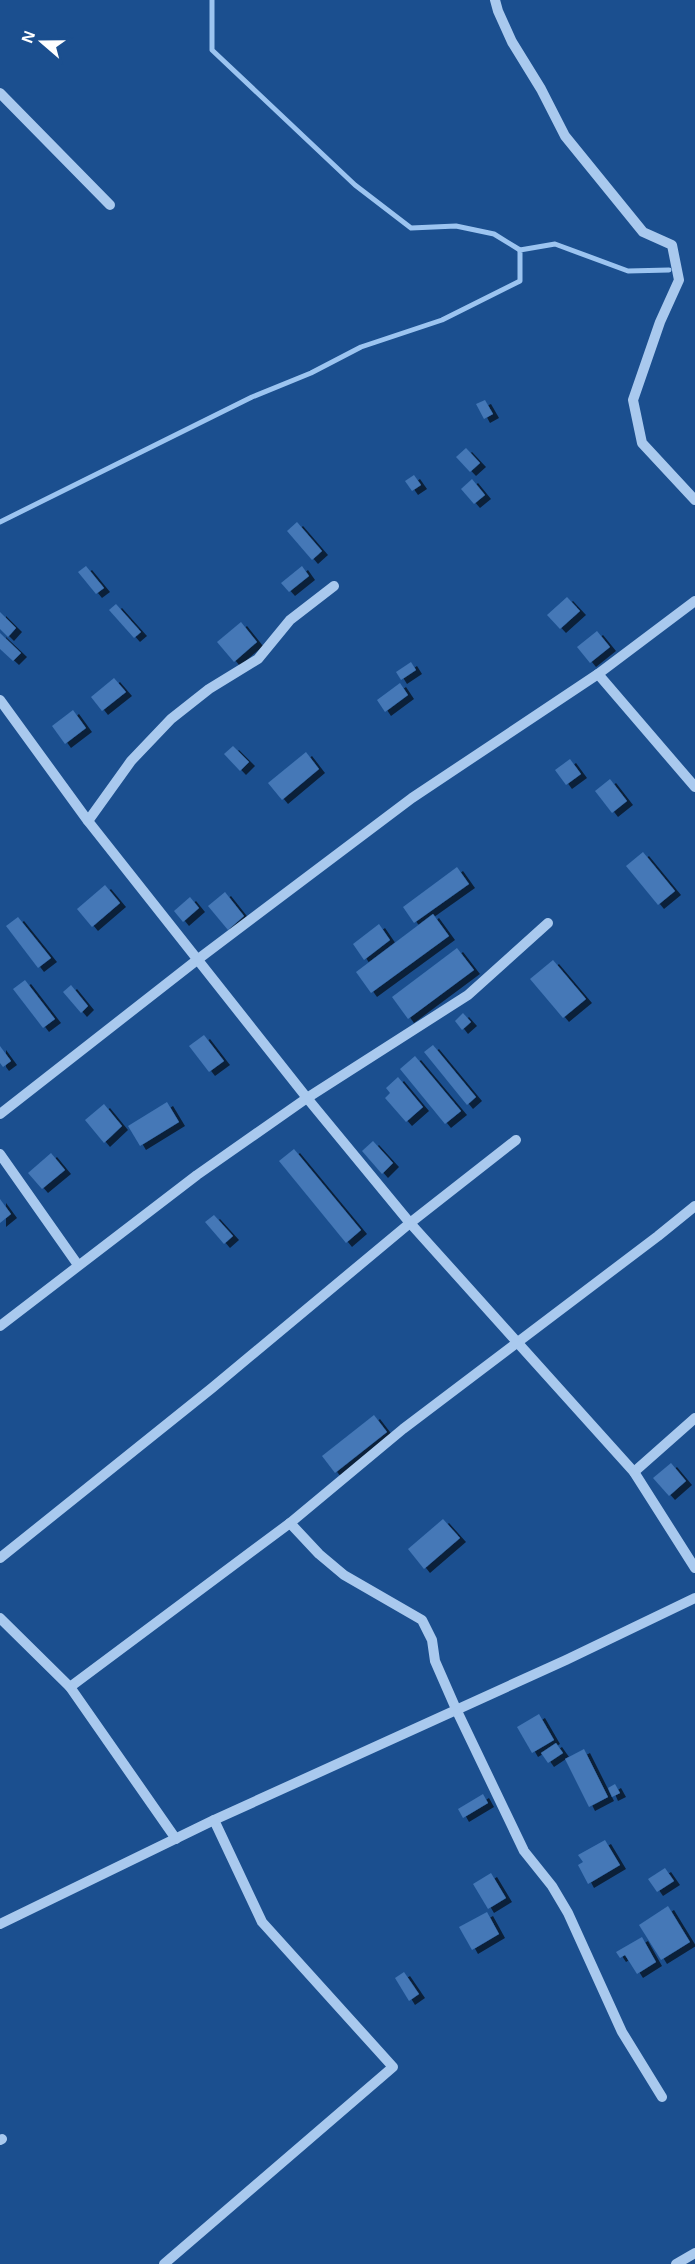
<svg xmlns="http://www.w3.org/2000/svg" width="695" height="2264" viewBox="0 0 695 2264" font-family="Arial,sans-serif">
  <defs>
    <filter id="shadow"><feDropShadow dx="6" dy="4" stdDeviation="0" flood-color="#0009"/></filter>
  </defs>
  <rect width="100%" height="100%" fill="#1b4f8f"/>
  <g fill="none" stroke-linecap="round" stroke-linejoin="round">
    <g stroke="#9cc4f0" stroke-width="5">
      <path d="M212 0V50L355 185 411 228 456 226 494 234 520 250"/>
      <path d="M0 522 252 397 311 373 361 347 442 320 520 281V250L555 244 628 271 669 270"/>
    </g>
  </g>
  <g fill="#4478b7" filter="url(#shadow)">
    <path d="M485 400 493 414 484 419 476 404Z"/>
    <path d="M466 448 480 463 470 472 456 457Z"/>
    <path d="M414 475 421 485 412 491 405 481Z"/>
    <path d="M472 479 485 495 474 504 461 489Z"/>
    <path d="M297 522 322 551 312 560 287 531Z"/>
    <path d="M86 566 104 588 96 594 78 572Z"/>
    <path d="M302 566 309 576 289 592 281 583Z"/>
    <path d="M567 597 580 611 560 629 547 615Z"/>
    <path d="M116 604 141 632 134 638 109 610Z"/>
    <path d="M0 612 16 628 8 637 0 629Z"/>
    <path d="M241 622 257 642 234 662 217 642Z"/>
    <path d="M597 631 610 647 590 663 577 647Z"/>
    <path d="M0 633 21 653 13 661 0 649Z"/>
    <path d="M411 662 416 670 401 680 396 672Z"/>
    <path d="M114 678 126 692 102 711 91 697Z"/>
    <path d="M400 683 408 695 385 712 377 700Z"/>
    <path d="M73 710 86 728 65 744 52 726Z"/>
    <path d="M233 746 249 762 240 771 224 754Z"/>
    <path d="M306 752 319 769 282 800 268 783Z"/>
    <path d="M570 759 581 774 566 785 555 770Z"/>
    <path d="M610 779 627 801 612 813 595 791Z"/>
    <path d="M643 852 675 891 658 905 626 866Z"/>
    <path d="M457 867 469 884 414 923 403 907Z"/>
    <path d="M105 885 120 903 92 927 77 909Z"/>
    <path d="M225 892 244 916 228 930 208 906Z"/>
    <path d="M190 897 199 908 183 922 174 911Z"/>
    <path d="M433 914 449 936 371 993 356 972Z"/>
    <path d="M18 917 51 958 38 968 6 926Z"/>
    <path d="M379 924 390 940 364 960 353 944Z"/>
    <path d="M457 948 474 970 408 1019 392 997Z"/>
    <path d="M553 960 586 999 563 1018 530 979Z"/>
    <path d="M25 980 55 1019 43 1028 13 989Z"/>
    <path d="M71 985 88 1006 81 1013 63 992Z"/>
    <path d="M463 1013 471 1022 462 1030 455 1021Z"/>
    <path d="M204 1035 224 1061 209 1072 189 1046Z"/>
    <path d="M433 1045 476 1097 467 1105 424 1052Z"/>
    <path d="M0 1046 11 1061 3 1067 0 1063Z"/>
    <path d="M415 1056 461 1111 445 1124 400 1069Z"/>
    <path d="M398 1077 423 1107 406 1122 385 1098 390 1093 386 1088Z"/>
    <path d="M167 1102 179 1122 140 1146 128 1126Z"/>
    <path d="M104 1104 122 1126 104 1143 85 1120Z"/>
    <path d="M373 1141 393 1163 382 1174 362 1151Z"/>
    <path d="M294 1149 361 1230 346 1243 279 1161Z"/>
    <path d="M51 1153 65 1170 42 1189 28 1173Z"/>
    <path d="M0 1199 11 1214 0 1223Z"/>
    <path d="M214 1215 233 1236 224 1244 205 1222Z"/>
    <path d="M374 1415 387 1432 335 1473 322 1456Z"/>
    <path d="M671 1463 686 1481 669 1496 653 1478Z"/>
    <path d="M443 1519 460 1538 424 1569 408 1549Z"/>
    <path d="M539 1714 554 1740 532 1753 517 1727Z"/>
    <path d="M556 1743 563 1753 548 1763 541 1753Z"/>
    <path d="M584 1749 608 1797 589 1807 565 1759Z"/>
    <path d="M615 1784 620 1793 612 1797 608 1788Z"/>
    <path d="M483 1794 488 1803 463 1818 458 1809Z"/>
    <path d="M605 1840 620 1865 588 1884 578 1865 583 1862 578 1855Z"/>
    <path d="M665 1868 674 1881 657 1892 648 1879Z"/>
    <path d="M491 1873 506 1898 488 1909 473 1884Z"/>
    <path d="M668 1906 690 1942 661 1960 639 1925Z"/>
    <path d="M487 1912 499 1934 472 1950 459 1927Z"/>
    <path d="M642 1937 656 1962 637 1974 625 1955 620 1958 616 1952Z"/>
    <path d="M404 1972 419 1994 409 2001 395 1978Z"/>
  </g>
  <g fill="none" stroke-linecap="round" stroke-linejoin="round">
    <g stroke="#a9c9ee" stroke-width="10">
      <path d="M495 0 498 11 512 42 541 89 565 136 643 232 672 245 679 280 660 322 633 400 642 443 695 500"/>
      <path d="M0 93 110 205"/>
      <path d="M598 674 695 787"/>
      <path d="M0 700 88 821 307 1098 410 1223 634 1472 695 1568"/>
      <path d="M88 821 131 761 171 719 209 689 258 659 290 620 334 586"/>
      <path d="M0 1114 197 960 412 798 598 674 695 601"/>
      <path d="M0 1154 78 1265"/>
      <path d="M0 1326 197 1175 307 1098 468 995 548 923"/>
      <path d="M634 1472 695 1418"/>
      <path d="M290 1523 319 1554 344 1575 422 1620 432 1640 435 1661 456 1709 524 1851 552 1886 568 1913 622 2032 662 2097"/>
      <path d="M0 1558 212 1388 410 1223 516 1140"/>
      <path d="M0 1618 70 1687 176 1839"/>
      <path d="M70 1687 290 1523 403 1429 658 1236 695 1206"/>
      <path d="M0 1924 214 1820 566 1660 695 1598"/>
      <path d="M0 2140 2 2139"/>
      <path d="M164 2264 393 2067 262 1922 214 1820"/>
      <path d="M676 2264 695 2253"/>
    </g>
  </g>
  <g transform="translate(42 42) rotate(290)" stroke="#1b4f8f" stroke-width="4.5" paint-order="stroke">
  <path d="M0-4.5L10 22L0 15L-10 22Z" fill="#ffffff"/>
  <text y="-9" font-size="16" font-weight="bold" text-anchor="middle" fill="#ffffff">N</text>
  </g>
</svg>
